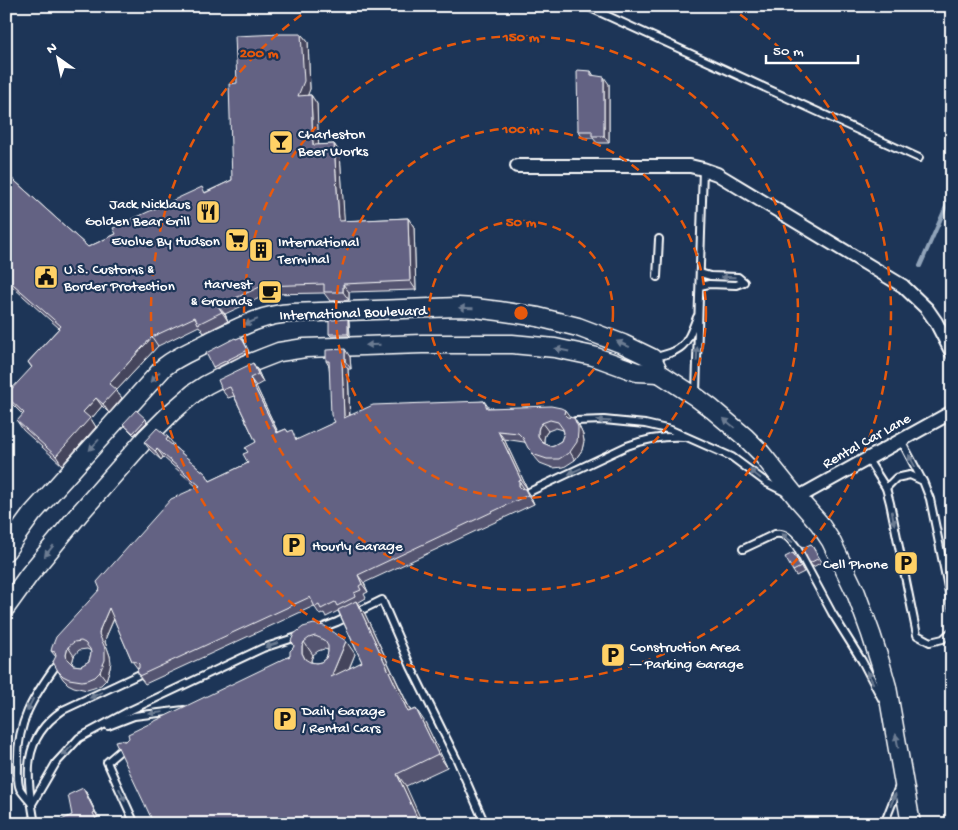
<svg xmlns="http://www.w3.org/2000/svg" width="958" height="830" viewBox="0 0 958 830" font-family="'Gochi Hand',sans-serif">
  <rect width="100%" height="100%" fill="#1d3557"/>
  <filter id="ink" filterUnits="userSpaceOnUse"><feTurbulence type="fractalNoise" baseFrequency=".02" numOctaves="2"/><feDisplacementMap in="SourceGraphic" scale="10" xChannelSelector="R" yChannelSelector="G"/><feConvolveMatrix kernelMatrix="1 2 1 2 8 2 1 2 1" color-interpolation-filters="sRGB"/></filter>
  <g filter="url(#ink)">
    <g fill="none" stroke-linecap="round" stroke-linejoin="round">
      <path stroke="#90a3b9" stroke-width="4" d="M920 266 952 193"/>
      <defs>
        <g id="service">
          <path d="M586 6 919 158"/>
          <path d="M657 277 659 239"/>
          <path d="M700 286 709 284 736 285 744 282 738 277 710 276 700 273"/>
          <path d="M652 358C684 350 685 348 697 317"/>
          <path d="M696 393 703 169"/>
          <path d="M575 421 604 420 624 422 645 424 671 430 732 457 767 483 785 492"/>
          <path d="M901 440 922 480"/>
          <path d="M867 458 886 488 890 503 917 635 930 642 943 639 952 631"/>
          <path d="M886 488 896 478 910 475 923 481 930 499 952 607"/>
          <path d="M529 492 627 446C646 439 663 436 683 437"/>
          <path d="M743 549 775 534C786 532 791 540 797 548L832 613 862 661 883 701"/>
          <path d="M319 629 337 622 382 600 411 667 457 760 485 824"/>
          <path d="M108 726 134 716 184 710"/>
          <path d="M127 748 121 750 107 762 135 824"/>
          <path d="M32 804 56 763 79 738 131 710 263 648 300 636"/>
          <path d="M32 804C28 799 23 794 20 789 17 783 18 772 18 766 16 723 33 697 57 664"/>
          <path d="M35 824C27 778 19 740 63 710L140 674"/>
          <path d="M884 824 899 786"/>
        </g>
        <g id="minor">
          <path d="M517 166H690L703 169 717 174 903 286 927 309 936 322 952 353"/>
          <path d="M797 498 952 412"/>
        </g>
        <g id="secondary">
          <path d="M6 551 16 536 32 514 164 367C178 356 194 350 209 342 236 329 262 314 292 313L458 307 475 308 499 311 538 317 578 327 623 344 652 358 659 373 696 397 712 409 745 437 761 453 797 498 819 523 831 541 856 593 871 634 880 662 887 687 911 824"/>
          <path d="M6 607 29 575 79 514 147 437 172 412 194 393 206 385 243 366 266 357 279 352 305 348 422 344H512L555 348 593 356 637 372 659 373"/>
        </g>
      </defs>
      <use href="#service" stroke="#fff" stroke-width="10"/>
      <use href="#minor" stroke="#fff" stroke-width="16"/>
      <use href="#secondary" stroke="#fff" stroke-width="21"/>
      <use href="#service" stroke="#1d3557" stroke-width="6"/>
      <use href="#minor" stroke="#1d3557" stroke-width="12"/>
      <use href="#secondary" stroke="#1d3557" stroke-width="18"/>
    </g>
    <g fill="#555471" stroke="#fff" fill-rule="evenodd">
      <path d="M301 34 308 42 310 89 307 95H311L317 104 318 145 334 144 340 153 344 221 408 218 414 227 416 290 349 292V300L330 301 324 293 268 294 225 314 228 321 204 333 199 326 158 346 116 391 122 398 109 413 102 406 91 419 96 427 62 465 23 430 17 421 23 415 12 404 6 397 32 368 28 362 59 328 6 281V173L88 247 232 180 237 83Z"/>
      <path d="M591 71 594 76 609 84V143H597L593 138H583L578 131Z"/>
      <path d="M349 322 350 336H331L329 334Z"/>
      <path d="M236 339H243L249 352 214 369 213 367Z"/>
      <path d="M350 357 351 369H348L350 415 484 401 489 408 565 410 570 418 579 426 583 435 584 441 582 450 575 460 564 467 553 468 540 463 534 456 526 443 524 442 504 439 527 488 525 489 531 497 534 504 364 583 368 592 364 594 366 598 359 602 361 605 359 606 365 614 411 711 425 722 447 767 406 786 124 741H126L290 656 294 646 291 641 303 627 355 654 349 669 362 662 338 611 326 617 324 613 320 615 314 606 145 684 139 676 138 669 132 661 114 619 106 637 105 642 110 656V668L106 680 101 685 94 688 87 690 74 687 68 684 63 679 58 671 56 657 51 651 197 487 163 457 161 460 150 450 144 442 168 437 173 446 206 474 210 481 248 463V452L256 442 234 396 228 398 222 390 253 363 258 371 263 382 256 386 278 432 286 429 288 432 298 440 335 422 329 366 326 361ZM556 428 563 430 564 433 561 441 554 445 550 446 544 443V439L545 435 548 431ZM87 649 91 651V653L89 661 81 666 73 665 72 663 74 656 79 650ZM324 649 328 650V652L326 658 321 662 316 663 311 662V660L313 655 318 651Z"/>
      <path d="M146 419 147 422 134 435 123 424Z"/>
      <path d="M811 544 822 562 813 567 810 563Z"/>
      <path d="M793 553 804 572 796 576 793 571Z"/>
      <path d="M86 792 98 817 96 818 72 815Z"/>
    </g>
    <g fill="#45455c" stroke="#fff">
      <path d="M301 34 308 42 310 89 304 105 298 96Z"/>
      <path d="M604 77 609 84V143L604 136Z"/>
      <path d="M311 95 317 104 319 154 313 145Z"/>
      <path d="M334 144 340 153 345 230 339 221Z"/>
      <path d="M408 218 414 227 416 290 410 281Z"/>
      <path d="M343 284 349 292V300L343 292Z"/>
      <path d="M218 306 225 314 228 321Z"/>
      <path d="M348 319 349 322 350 336 348 334Z"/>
      <path d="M152 337 158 346 116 391 122 398 109 413 103 404 109 384Z"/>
      <path d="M345 349 350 357 351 369 345 361Z"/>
      <path d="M342 361 348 369 350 426 344 418Z"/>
      <path d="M253 363 258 371 263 382 258 374Z"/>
      <path d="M250 378 256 386 282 441 277 433Z"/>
      <path d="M96 398 102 406 91 419 96 427 62 465 56 456 83 412Z"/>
      <path d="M565 410 571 418 570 422 564 414Z"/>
      <path d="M574 418 579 426 583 435 584 441 582 450 575 460 570 452Z"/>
      <path d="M542 423 548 431 545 435 544 439V444L548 451 538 436V431L539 427Z"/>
      <path d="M498 431 504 439 527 488 521 480Z"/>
      <path d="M168 437 174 445 172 448 166 440Z"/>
      <path d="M157 449 163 457 161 460 155 451Z"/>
      <path d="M519 481 525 490 524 494 519 486Z"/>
      <path d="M525 489 531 497 534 504 528 495Z"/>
      <path d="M358 575 364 583 368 592 362 584Z"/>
      <path d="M356 601 365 614 417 725 408 712Z"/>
      <path d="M109 608 115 616 106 637 105 642 110 656 111 662 110 668 106 680 100 672 99 634 100 629Z"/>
      <path d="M346 641 355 654 340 690 331 677Z"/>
      <path d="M304 642 313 655 311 660V666L305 659 302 653V647Z"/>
      <path d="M68 647 74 656 72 663 73 667 67 659 66 655Z"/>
      <path d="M416 709 425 722 447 767 438 754Z"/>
      <path d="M397 774 406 786 423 824H420Z"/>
      <path d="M83 788 86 792 98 817 95 812Z"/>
    </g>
    <g fill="#636283" stroke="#fff" fill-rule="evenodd">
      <path d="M281 34H301L304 81 298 96 311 95 313 145 334 144 339 221 408 218 410 281 343 284V292H324V284L262 286 218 306 222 312 198 324 195 317 152 337 109 384 116 390 103 404 96 398 83 412 90 418 56 456 17 421 24 413 6 396V395L32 367 28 362 61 326 6 278V173L88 247 116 234 113 228 202 187 205 193 232 180 229 84 237 83 235 36Z"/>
      <path d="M577 70 591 71V75L604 77V136H592V131H578Z"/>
      <path d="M348 319V334H329V320Z"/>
      <path d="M241 337 248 350 213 367 206 353 235 338 236 339Z"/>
      <path d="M345 349V361H342L344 418 373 405 484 401 487 408 551 406 561 408 565 410 564 414 567 417 574 418 578 427V432L577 442 570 452 559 459H547L535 455 528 448 523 438 518 433 498 431 521 480 519 481V486L521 488 525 489 528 495 358 575 362 584 359 586 361 590 354 593 355 597 337 606 335 602 321 609 319 605 315 607 310 597 139 676 137 670 139 668V664L137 662 132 661 109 608 100 629 99 634 105 648V660L100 672 95 677 88 680 82 681 69 679 63 676 58 671 53 662 56 656 55 652 51 651 52 647 56 637 100 589 97 582 171 499 200 486 157 449 155 451 144 442 157 428 168 437 166 440 206 474 210 481 248 463 243 454 248 452 245 448 256 442 230 387 222 390 218 380 253 363 258 374 250 378 277 433 286 429 288 432 292 430 296 440 335 422 331 415 329 361H326V350ZM550 420 558 422 563 429 564 433 561 441 554 445 550 446 543 443 538 436V431L539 427 542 423ZM81 641 85 643 90 649 91 653 89 661 81 666 73 665 67 659 66 655 68 647 74 642Z"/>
      <path d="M136 410 146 419 133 433 123 424Z"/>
      <path d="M811 544 819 558 810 563 802 548Z"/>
      <path d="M793 553 801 567 793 571 785 557Z"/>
      <path d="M356 601 408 712 416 709 438 754 397 774 420 824H154L115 741 120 740 124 741H126L129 738 128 734 290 656V651L293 648 294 646 293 643 291 641 294 634 303 627 314 624 325 626 346 641 331 677 362 662 338 610ZM315 636 320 638 325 641 328 646V652L326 658 321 662 316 663 310 662 305 659 302 653V647L304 642 309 638Z"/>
      <path d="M83 788 95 812 93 813 98 824H53L72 815 68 795Z"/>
    </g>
    <defs><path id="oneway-solid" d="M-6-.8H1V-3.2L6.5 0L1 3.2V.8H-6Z" transform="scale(1.25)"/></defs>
    <g fill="#6c7c92">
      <use href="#oneway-solid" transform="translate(728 277) rotate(-178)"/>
      <use href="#oneway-solid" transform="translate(466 308) rotate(-179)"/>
      <use href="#oneway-solid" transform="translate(251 322) rotate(157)"/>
      <use href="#oneway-solid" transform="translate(623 344) rotate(-156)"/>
      <use href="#oneway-solid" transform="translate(373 345) rotate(178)"/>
      <use href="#oneway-solid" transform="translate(562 350) rotate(-168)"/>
      <use href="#oneway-solid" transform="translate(697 354) rotate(-88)"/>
      <use href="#oneway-solid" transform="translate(155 377) rotate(132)"/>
      <use href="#oneway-solid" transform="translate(604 421) rotate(-178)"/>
      <use href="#oneway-solid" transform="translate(729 423) rotate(-140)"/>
      <use href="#oneway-solid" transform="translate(94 445) rotate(132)"/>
      <use href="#oneway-solid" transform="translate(912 461) rotate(-118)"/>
      <use href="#oneway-solid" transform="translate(575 471) rotate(155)"/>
      <use href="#oneway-solid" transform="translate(755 474) rotate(-142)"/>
      <use href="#oneway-solid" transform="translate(893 518) rotate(79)"/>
      <use href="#oneway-solid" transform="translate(787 538) rotate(-143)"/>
      <use href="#oneway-solid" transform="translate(49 551) rotate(129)"/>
      <use href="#oneway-solid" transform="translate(272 645) rotate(161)"/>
      <use href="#oneway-solid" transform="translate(870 677) rotate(-117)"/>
      <use href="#oneway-solid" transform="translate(96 695) rotate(155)"/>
      <use href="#oneway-solid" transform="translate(30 705) rotate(116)"/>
      <use href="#oneway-solid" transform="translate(156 713) rotate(173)"/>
      <use href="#oneway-solid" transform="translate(897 741) rotate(-100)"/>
      <use href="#oneway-solid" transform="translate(67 751) rotate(134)"/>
      <use href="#oneway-solid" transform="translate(122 795) rotate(66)"/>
      <use href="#oneway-solid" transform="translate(893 800) rotate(-68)"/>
    </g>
  </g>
  <g fill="none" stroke="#e8590c" stroke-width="2.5" stroke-dasharray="9 6">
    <circle cx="521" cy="313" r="92"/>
    <circle cx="521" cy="313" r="185"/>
    <circle cx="521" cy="313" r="277"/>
    <path d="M728 6A370 370 0 1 1 314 6"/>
  </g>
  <defs>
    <symbol id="bar-square" viewBox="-11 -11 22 22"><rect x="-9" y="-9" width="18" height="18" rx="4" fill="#ffd166" stroke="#1d3557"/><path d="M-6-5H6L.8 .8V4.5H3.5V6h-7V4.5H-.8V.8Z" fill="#111"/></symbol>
    <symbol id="restaurant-square" viewBox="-11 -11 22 22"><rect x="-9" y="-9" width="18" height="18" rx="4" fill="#ffd166" stroke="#1d3557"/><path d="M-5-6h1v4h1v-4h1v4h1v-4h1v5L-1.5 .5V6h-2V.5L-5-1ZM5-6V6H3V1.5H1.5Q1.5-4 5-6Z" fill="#111"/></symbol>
    <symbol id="supermarket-square" viewBox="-11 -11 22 22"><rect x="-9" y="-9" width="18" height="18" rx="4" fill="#ffd166" stroke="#1d3557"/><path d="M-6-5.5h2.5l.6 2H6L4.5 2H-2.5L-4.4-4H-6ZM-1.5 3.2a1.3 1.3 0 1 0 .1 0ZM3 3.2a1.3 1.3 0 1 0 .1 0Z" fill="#111"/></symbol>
    <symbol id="building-square" viewBox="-11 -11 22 22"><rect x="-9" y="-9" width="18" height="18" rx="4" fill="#ffd166" stroke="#1d3557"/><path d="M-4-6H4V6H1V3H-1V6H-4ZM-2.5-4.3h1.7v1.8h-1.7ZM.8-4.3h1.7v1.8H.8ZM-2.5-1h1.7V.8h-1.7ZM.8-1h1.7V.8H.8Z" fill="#111"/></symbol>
    <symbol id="civic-square" viewBox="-11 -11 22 22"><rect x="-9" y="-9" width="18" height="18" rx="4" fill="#ffd166" stroke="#1d3557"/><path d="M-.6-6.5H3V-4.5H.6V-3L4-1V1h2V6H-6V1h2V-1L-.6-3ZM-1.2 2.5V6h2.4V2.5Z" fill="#111"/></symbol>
    <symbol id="cafe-square" viewBox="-11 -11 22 22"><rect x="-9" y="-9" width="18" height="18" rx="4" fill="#ffd166" stroke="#1d3557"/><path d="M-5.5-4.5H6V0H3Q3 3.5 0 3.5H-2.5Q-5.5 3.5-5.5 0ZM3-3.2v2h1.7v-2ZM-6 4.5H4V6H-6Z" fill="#111"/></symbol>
    <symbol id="parking-square" viewBox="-11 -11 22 22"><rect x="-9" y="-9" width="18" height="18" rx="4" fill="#ffd166" stroke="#1d3557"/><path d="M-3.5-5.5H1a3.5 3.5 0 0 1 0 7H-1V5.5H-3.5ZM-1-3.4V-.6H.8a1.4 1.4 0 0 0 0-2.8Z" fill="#111"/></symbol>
  </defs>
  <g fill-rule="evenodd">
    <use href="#bar-square" x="267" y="128" width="28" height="28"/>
    <use href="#restaurant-square" x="194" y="198" width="28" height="28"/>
    <use href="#supermarket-square" x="223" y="226" width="28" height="28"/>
    <use href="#building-square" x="247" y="236" width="28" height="28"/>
    <use href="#civic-square" x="32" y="263" width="28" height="28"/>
    <use href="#cafe-square" x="256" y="278" width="28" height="28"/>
    <use href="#parking-square" x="280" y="531" width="28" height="28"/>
    <use href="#parking-square" x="892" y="549" width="28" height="28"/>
    <use href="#parking-square" x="599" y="641" width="28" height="28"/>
    <use href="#parking-square" x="271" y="705" width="28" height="28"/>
  </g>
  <g text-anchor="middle" stroke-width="4.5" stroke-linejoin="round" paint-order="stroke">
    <g font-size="15" fill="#fff" stroke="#1d3557" text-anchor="start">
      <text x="298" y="138">Charleston<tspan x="298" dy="17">Beer Works</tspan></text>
      <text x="190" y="208" text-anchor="end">Jack Nicklaus<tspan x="190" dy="17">Golden Bear Grill</tspan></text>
      <text x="220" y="245" text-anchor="end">Evolve By Hudson</text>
      <text x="278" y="246">International<tspan x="278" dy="17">Terminal</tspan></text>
      <text x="64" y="273">U.S. Customs &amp;<tspan x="64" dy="17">Border Protection</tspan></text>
      <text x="252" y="288" text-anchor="end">Harvest<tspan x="252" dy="17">&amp; Grounds</tspan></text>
      <text x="312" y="550">Hourly Garage</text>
      <text x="888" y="568" text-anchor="end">Cell Phone</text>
      <text x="630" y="651">Construction Area<tspan x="630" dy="17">— Parking Garage</tspan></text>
      <text x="302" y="715">Daily Garage<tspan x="302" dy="17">/ Rental Cars</tspan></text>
    </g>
    <g font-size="15" fill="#fff" stroke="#1d3557">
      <text transform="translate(353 312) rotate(-2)" y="5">International Boulevard</text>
      <text transform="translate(866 440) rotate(-29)" y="5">Rental Car Lane</text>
    </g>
  </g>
  <circle cx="521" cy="313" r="8" fill="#e8590c" stroke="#1d3557" stroke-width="2.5"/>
  <g font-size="15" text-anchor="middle" font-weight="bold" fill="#e8590c" stroke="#1d3557" stroke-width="4.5" stroke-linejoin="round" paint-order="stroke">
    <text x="521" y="41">150 m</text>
    <text x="259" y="57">200 m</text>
    <text x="521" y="133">100 m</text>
    <text x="521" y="226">50 m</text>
  </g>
  <rect width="958" height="830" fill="none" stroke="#1d3557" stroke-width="25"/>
  <rect x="12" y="12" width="933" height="805" fill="none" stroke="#fff" stroke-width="2" filter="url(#ink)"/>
  <g transform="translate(58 58) rotate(327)" stroke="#1d3557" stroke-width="4" paint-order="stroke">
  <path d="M0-4L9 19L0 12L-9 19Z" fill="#ffffff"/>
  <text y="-8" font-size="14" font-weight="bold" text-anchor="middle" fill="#ffffff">N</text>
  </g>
  <path d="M766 55v8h92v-8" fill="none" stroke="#ffffff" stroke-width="2.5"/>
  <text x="773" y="55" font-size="15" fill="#ffffff" stroke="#1d3557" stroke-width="4" paint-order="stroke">50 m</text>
</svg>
